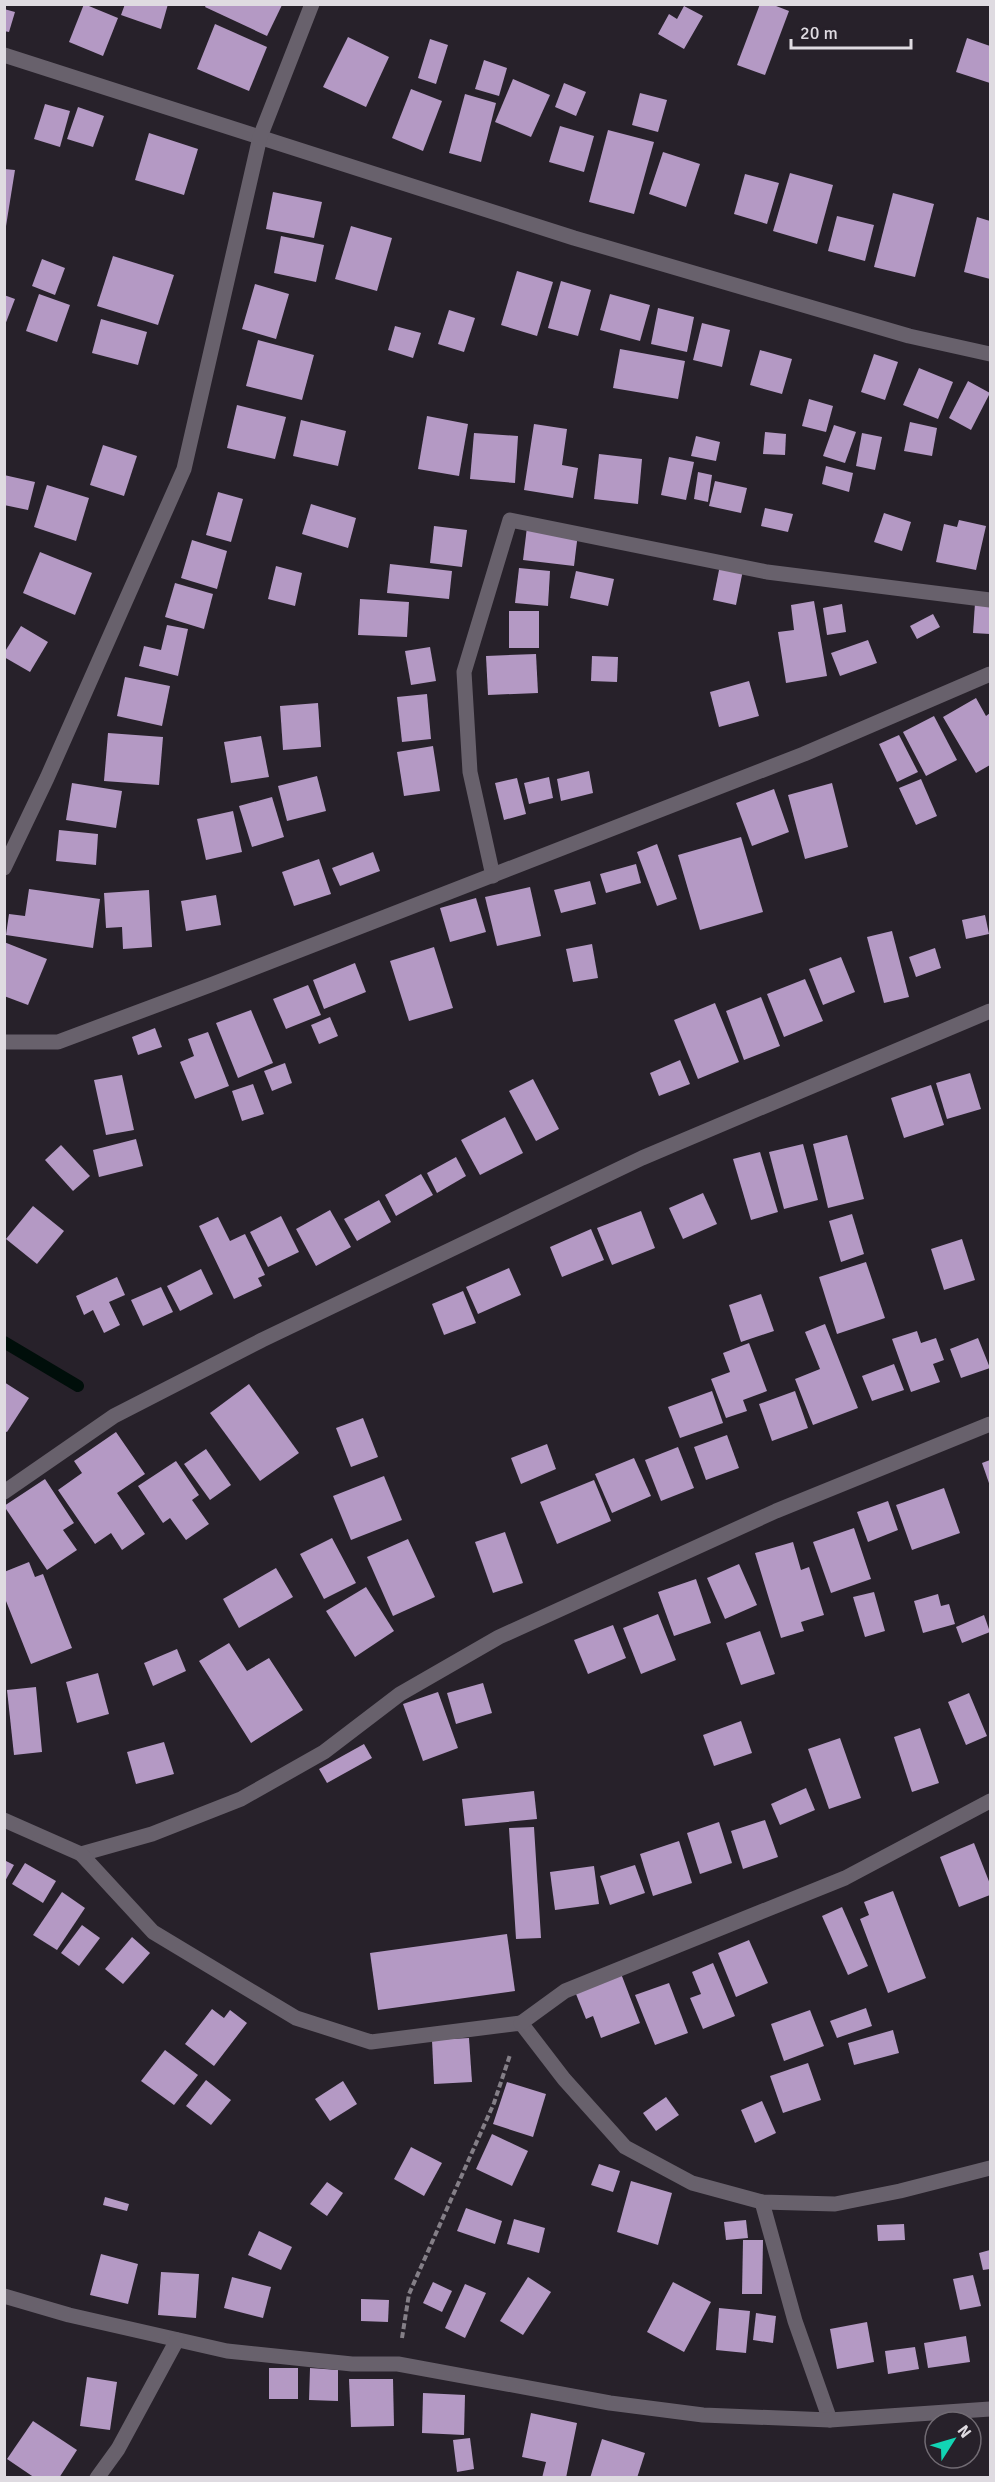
<svg xmlns="http://www.w3.org/2000/svg" width="995" height="2482" viewBox="0 0 995 2482" font-family="Signika,sans-serif">
  <rect width="100%" height="100%" fill="#27212a"/>
  <g fill="none" stroke-linecap="round" stroke-linejoin="round">
    <path stroke="#000e0a" stroke-width="12" d="M4 1342 78 1386"/>
  </g>
  <g fill="#b499c4">
    <path d="M84 4 118 18 103 56 69 42Z"/>
    <path d="M125 4H168L161 29 121 15Z"/>
    <path d="M760 4H771L789 11 765 75 737 65Z"/>
    <path d="M206 5H282L267 36 205 7Z"/>
    <path d="M684 6 703 16 684 49 658 34 669 14 677 19Z"/>
    <path d="M4 9 15 12 9 32 4 31Z"/>
    <path d="M215 24 267 47 249 91 197 69Z"/>
    <path d="M348 37 389 57 366 107 323 87Z"/>
    <path d="M967 38 990 46V83L956 72Z"/>
    <path d="M430 39 448 45 436 84 418 78Z"/>
    <path d="M484 60 507 68 499 96 475 89Z"/>
    <path d="M513 79 550 95 531 137 495 122Z"/>
    <path d="M564 83 586 92 576 116 555 107Z"/>
    <path d="M411 89 442 101 423 151 392 138Z"/>
    <path d="M640 93 667 100 658 132 632 125Z"/>
    <path d="M465 94 496 103 481 162 449 153Z"/>
    <path d="M45 104 70 111 60 147 34 139Z"/>
    <path d="M78 107 104 116 93 147 67 139Z"/>
    <path d="M560 126 594 136 584 172 549 162Z"/>
    <path d="M608 130 654 142 634 214 589 202Z"/>
    <path d="M149 133 198 149 184 195 135 180Z"/>
    <path d="M663 152 700 164 686 207 649 194Z"/>
    <path d="M4 169 15 170 6 226H4Z"/>
    <path d="M790 173 833 185 817 244 773 231Z"/>
    <path d="M745 174 779 183 767 224 734 214Z"/>
    <path d="M273 192 322 202 314 238 266 229Z"/>
    <path d="M893 193 934 204 915 277 874 267Z"/>
    <path d="M837 216 874 225 865 261 828 251Z"/>
    <path d="M977 217 990 221V279L964 272Z"/>
    <path d="M351 226 392 238 377 291 335 279Z"/>
    <path d="M281 236 324 245 316 282 274 273Z"/>
    <path d="M113 256 174 275 158 325 97 306Z"/>
    <path d="M42 259 65 268 55 295 32 286Z"/>
    <path d="M517 271 553 282 537 336 501 325Z"/>
    <path d="M561 281 591 290 578 336 548 328Z"/>
    <path d="M255 284 289 294 276 339 242 329Z"/>
    <path d="M39 294 70 305 57 342 26 331Z"/>
    <path d="M610 294 650 305 640 341 600 330Z"/>
    <path d="M4 295 15 299 5 325H4Z"/>
    <path d="M658 308 694 317 687 352 651 344Z"/>
    <path d="M449 310 475 318 464 352 438 344Z"/>
    <path d="M101 319 147 332 138 365 92 353Z"/>
    <path d="M702 323 730 330 722 367 693 360Z"/>
    <path d="M395 326 421 333 413 358 388 350Z"/>
    <path d="M258 340 314 355 302 400 246 386Z"/>
    <path d="M620 349 685 361 678 399 613 388Z"/>
    <path d="M760 350 792 359 782 394 750 385Z"/>
    <path d="M874 354 898 362 885 400 861 392Z"/>
    <path d="M919 368 953 382 938 419 903 405Z"/>
    <path d="M968 381 990 393 971 430 949 418Z"/>
    <path d="M809 399 833 406 826 432 802 426Z"/>
    <path d="M237 405 286 417 275 459 227 448Z"/>
    <path d="M427 416 468 424 459 476 418 469Z"/>
    <path d="M301 420 346 431 338 466 293 456Z"/>
    <path d="M910 422 937 428 932 456 904 451Z"/>
    <path d="M534 424 567 429 562 465 578 468 573 498 524 490Z"/>
    <path d="M834 425 856 432 845 463 823 456Z"/>
    <path d="M765 432 786 434 785 455 763 454Z"/>
    <path d="M474 433 518 436 515 483 470 479Z"/>
    <path d="M862 433 882 437 875 470 856 466Z"/>
    <path d="M696 436 720 442 716 461 691 456Z"/>
    <path d="M103 445 137 456 124 496 90 485Z"/>
    <path d="M599 454 642 459 638 504 594 499Z"/>
    <path d="M669 457 694 462 686 500 661 495Z"/>
    <path d="M826 466 853 473 849 492 822 484Z"/>
    <path d="M698 472 712 475 708 502 694 499Z"/>
    <path d="M4 475 35 482 28 510 4 505Z"/>
    <path d="M715 481 747 488 741 513 709 506Z"/>
    <path d="M47 485 89 498 76 541 34 527Z"/>
    <path d="M218 492 243 499 231 542 206 535Z"/>
    <path d="M311 504 356 518 348 548 302 534Z"/>
    <path d="M765 508 793 514 788 532 761 526Z"/>
    <path d="M884 513 911 522 902 551 874 542Z"/>
    <path d="M959 520 986 526 976 570 936 562 944 524 957 527Z"/>
    <path d="M434 526 467 530 462 567 430 563Z"/>
    <path d="M527 527 578 533 574 566 523 560Z"/>
    <path d="M192 540 227 551 217 589 181 578Z"/>
    <path d="M40 552 92 573 75 615 23 593Z"/>
    <path d="M390 564 452 571 449 599 387 593Z"/>
    <path d="M720 565 743 570 736 605 713 600Z"/>
    <path d="M276 566 302 573 295 606 268 599Z"/>
    <path d="M519 568 550 571 548 606 515 603Z"/>
    <path d="M576 571 614 579 608 606 570 598Z"/>
    <path d="M175 583 213 594 204 629 165 617Z"/>
    <path d="M360 599 409 602 407 637 358 635Z"/>
    <path d="M814 601 827 676 786 683 778 632 794 630 791 605Z"/>
    <path d="M975 603 990 604V634L973 633Z"/>
    <path d="M842 604 846 632 827 635 823 608Z"/>
    <rect x="509" y="611" width="30" height="37"/>
    <path d="M933 614 940 627 917 639 910 626Z"/>
    <path d="M167 625 188 629 178 676 139 666 144 646 161 650Z"/>
    <path d="M21 626 48 642 30 672 4 657V653Z"/>
    <path d="M868 640 877 663 840 676 831 653Z"/>
    <path d="M430 647 436 681 411 685 405 651Z"/>
    <path d="M536 654 538 693 488 695 486 656Z"/>
    <path d="M592 656 618 657 617 682 591 681Z"/>
    <path d="M125 677 170 686 162 726 117 716Z"/>
    <path d="M749 681 759 716 719 727 710 692Z"/>
    <path d="M427 694 431 739 402 742 397 697Z"/>
    <path d="M976 698 986 716 990 713V765L976 773 943 717Z"/>
    <path d="M318 703 321 747 283 750 280 706Z"/>
    <path d="M934 716 957 760 926 776 903 732Z"/>
    <path d="M108 733 163 737 159 785 104 781Z"/>
    <path d="M899 735 918 772 897 782 879 744Z"/>
    <path d="M261 736 269 777 231 783 224 742Z"/>
    <path d="M433 746 440 791 404 796 397 752Z"/>
    <path d="M589 771 593 793 561 801 557 779Z"/>
    <path d="M317 776 326 811 287 821 278 786Z"/>
    <path d="M549 777 553 798 529 804 524 783Z"/>
    <path d="M517 778 526 814 504 820 495 783Z"/>
    <path d="M921 779 937 816 916 825 899 788Z"/>
    <path d="M72 783 122 791 116 828 66 820Z"/>
    <path d="M832 783 848 847 805 859 788 795Z"/>
    <path d="M774 789 789 832 752 846 736 803Z"/>
    <path d="M272 797 284 837 252 847 239 806Z"/>
    <path d="M233 811 242 852 206 860 197 819Z"/>
    <path d="M59 830 98 834 96 865 56 861Z"/>
    <path d="M741 837 763 912 700 930 678 855Z"/>
    <path d="M657 844 677 899 657 906 637 852Z"/>
    <path d="M373 852 380 871 340 886 332 868Z"/>
    <path d="M319 859 331 894 294 906 282 872Z"/>
    <path d="M636 864 641 883 606 893 600 874Z"/>
    <path d="M590 881 596 904 561 913 554 890Z"/>
    <path d="M530 887 541 936 497 946 485 897Z"/>
    <path d="M29 889 100 899 93 948 6 935 9 914 25 916Z"/>
    <path d="M149 890 152 947 123 949 122 927 106 928 104 893Z"/>
    <path d="M216 895 221 925 186 931 181 901Z"/>
    <path d="M476 898 486 932 450 942 440 908Z"/>
    <path d="M985 915 989 934 966 939 962 920Z"/>
    <path d="M892 931 909 997 884 1003 867 937Z"/>
    <path d="M4 942 47 959 28 1005 4 996Z"/>
    <path d="M592 944 598 978 573 982 566 949Z"/>
    <path d="M434 947 453 1008 409 1021 390 961Z"/>
    <path d="M935 948 941 968 916 977 909 957Z"/>
    <path d="M841 957 855 992 823 1005 809 969Z"/>
    <path d="M355 963 366 992 324 1009 313 980Z"/>
    <path d="M805 979 823 1021 784 1037 767 994Z"/>
    <path d="M308 985 321 1015 286 1029 273 999Z"/>
    <path d="M761 997 780 1046 744 1060 726 1011Z"/>
    <path d="M715 1003 739 1062 698 1079 674 1020Z"/>
    <path d="M251 1010 273 1063 238 1078 216 1023Z"/>
    <path d="M330 1017 338 1036 319 1044 311 1025Z"/>
    <path d="M155 1028 162 1047 138 1055 132 1037Z"/>
    <path d="M208 1032 229 1086 195 1099 180 1062 194 1056 188 1039Z"/>
    <path d="M680 1060 690 1084 659 1096 650 1073Z"/>
    <path d="M285 1063 292 1083 272 1091 264 1071Z"/>
    <path d="M970 1073 981 1109 947 1119 936 1083Z"/>
    <path d="M122 1075 134 1130 106 1135 94 1080Z"/>
    <path d="M533 1079 559 1129 536 1141 509 1091Z"/>
    <path d="M253 1084 264 1114 242 1121 232 1091Z"/>
    <path d="M931 1085 944 1125 904 1138 891 1098Z"/>
    <path d="M505 1117 523 1153 480 1175 461 1140Z"/>
    <path d="M847 1135 864 1199 828 1208 813 1144Z"/>
    <path d="M136 1139 143 1166 99 1177 93 1150Z"/>
    <path d="M803 1144 818 1200 784 1209 769 1152Z"/>
    <path d="M61 1145 90 1176 73 1191 45 1160Z"/>
    <path d="M760 1152 778 1212 751 1220 733 1159Z"/>
    <path d="M456 1157 466 1176 437 1193 427 1173Z"/>
    <path d="M421 1174 433 1195 396 1216 385 1195Z"/>
    <path d="M703 1193 717 1224 683 1239 669 1208Z"/>
    <path d="M379 1200 391 1222 357 1241 344 1219Z"/>
    <path d="M33 1206 64 1231 37 1264 6 1239Z"/>
    <path d="M330 1210 351 1247 316 1266 296 1229Z"/>
    <path d="M641 1211 655 1248 612 1265 597 1228Z"/>
    <path d="M852 1214 864 1254 841 1262 829 1221Z"/>
    <path d="M281 1216 299 1252 268 1267 250 1232Z"/>
    <path d="M218 1217 230 1241 245 1234 265 1275 258 1278 262 1286 234 1299 199 1226Z"/>
    <path d="M591 1229 604 1260 562 1277 550 1247Z"/>
    <path d="M962 1239 975 1280 944 1290 931 1249Z"/>
    <path d="M866 1262 885 1318 837 1334 819 1277Z"/>
    <path d="M509 1268 521 1295 478 1314 466 1287Z"/>
    <path d="M201 1269 213 1294 180 1311 167 1286Z"/>
    <path d="M117 1277 125 1295 109 1302 120 1325 104 1333 93 1310 84 1315 76 1296Z"/>
    <path d="M161 1287 173 1312 143 1326 131 1300Z"/>
    <path d="M463 1291 476 1323 444 1335 432 1304Z"/>
    <path d="M761 1294 774 1331 741 1342 729 1305Z"/>
    <path d="M825 1324 858 1408 813 1425 795 1379 820 1369 805 1332Z"/>
    <path d="M917 1331 921 1343 936 1338 944 1360 933 1364 940 1382 911 1392 892 1339Z"/>
    <path d="M978 1338 990 1368 961 1378 950 1349Z"/>
    <path d="M749 1343 767 1391 743 1400 747 1411 726 1418 711 1379 730 1372 723 1353Z"/>
    <path d="M894 1364 904 1390 872 1401 862 1376Z"/>
    <path d="M4 1382 29 1398 7 1432 4 1431Z"/>
    <path d="M249 1384 299 1453 260 1481 210 1413Z"/>
    <path d="M712 1391 723 1423 680 1438 668 1407Z"/>
    <path d="M795 1391 808 1428 772 1441 759 1404Z"/>
    <path d="M363 1418 378 1457 351 1467 336 1428Z"/>
    <path d="M116 1432 145 1474 117 1493 145 1534 122 1550 111 1533 95 1544 58 1490 82 1473 74 1461Z"/>
    <path d="M727 1435 739 1468 706 1480 694 1447Z"/>
    <path d="M547 1444 556 1469 521 1484 511 1458Z"/>
    <path d="M678 1447 694 1488 661 1501 645 1460Z"/>
    <path d="M206 1449 231 1485 210 1500 184 1464Z"/>
    <path d="M634 1458 651 1496 612 1513 595 1474Z"/>
    <path d="M990 1460V1486L982 1463Z"/>
    <path d="M176 1461 199 1495 192 1500 209 1524 186 1540 170 1518 163 1523 138 1486Z"/>
    <path d="M384 1476 402 1520 351 1540 333 1496Z"/>
    <path d="M45 1479 74 1523 63 1530 77 1550 47 1570 4 1506Z"/>
    <path d="M594 1480 611 1521 557 1544 540 1502Z"/>
    <path d="M944 1488 960 1533 912 1550 896 1505Z"/>
    <path d="M888 1501 898 1530 868 1542 857 1512Z"/>
    <path d="M854 1528 871 1579 831 1593 813 1542Z"/>
    <path d="M505 1532 523 1583 493 1593 475 1542Z"/>
    <path d="M332 1538 356 1583 324 1599 300 1554Z"/>
    <path d="M408 1539 435 1597 393 1616 367 1557Z"/>
    <path d="M793 1542 801 1570 809 1567 824 1615 801 1622 804 1631 781 1638 755 1553Z"/>
    <path d="M29 1562 35 1577 43 1574 72 1648 31 1664 4 1596V1572Z"/>
    <path d="M739 1564 757 1605 725 1619 707 1578Z"/>
    <path d="M276 1568 293 1597 239 1628 223 1599Z"/>
    <path d="M696 1579 711 1623 674 1636 658 1592Z"/>
    <path d="M366 1587 394 1631 355 1657 326 1611Z"/>
    <path d="M874 1592 885 1631 865 1637 853 1597Z"/>
    <path d="M938 1594 941 1606 949 1604 955 1624 923 1633 914 1601Z"/>
    <path d="M658 1614 676 1660 641 1674 623 1628Z"/>
    <path d="M984 1615 990 1632 962 1643 956 1627Z"/>
    <path d="M613 1625 626 1658 588 1674 574 1640Z"/>
    <path d="M760 1631 775 1674 741 1685 726 1643Z"/>
    <path d="M229 1643 247 1671 269 1658 303 1710 251 1743 199 1661Z"/>
    <path d="M177 1649 186 1671 153 1686 144 1663Z"/>
    <path d="M98 1673 109 1714 77 1723 66 1682Z"/>
    <path d="M483 1683 492 1713 456 1724 447 1693Z"/>
    <path d="M36 1687 42 1752 14 1755 7 1690Z"/>
    <path d="M438 1692 458 1748 423 1761 403 1704Z"/>
    <path d="M969 1693 987 1736 966 1745 948 1702Z"/>
    <path d="M741 1721 752 1753 714 1766 703 1735Z"/>
    <path d="M920 1728 939 1783 912 1792 894 1737Z"/>
    <path d="M840 1738 861 1798 829 1809 808 1749Z"/>
    <path d="M164 1742 174 1774 136 1784 127 1752Z"/>
    <path d="M364 1744 372 1758 327 1783 319 1769Z"/>
    <path d="M806 1788 815 1810 780 1825 771 1804Z"/>
    <path d="M534 1791 537 1819 465 1826 462 1799Z"/>
    <path d="M765 1820 778 1857 743 1869 731 1831Z"/>
    <path d="M719 1822 732 1863 700 1874 687 1833Z"/>
    <path d="M534 1827 541 1938 516 1939 509 1828Z"/>
    <path d="M679 1841 692 1883 653 1896 640 1854Z"/>
    <path d="M974 1843 990 1884V1895L959 1907 940 1857Z"/>
    <path d="M4 1860 14 1865 4 1883Z"/>
    <path d="M25 1863 56 1881 43 1903 12 1884Z"/>
    <path d="M635 1865 645 1893 610 1905 600 1876Z"/>
    <path d="M594 1866 599 1904 555 1910 550 1872Z"/>
    <path d="M893 1891 926 1978 888 1993 860 1919 869 1915 864 1902Z"/>
    <path d="M62 1892 85 1908 57 1950 33 1935Z"/>
    <path d="M842 1907 868 1966 848 1975 822 1916Z"/>
    <path d="M82 1925 100 1938 79 1966 61 1953Z"/>
    <path d="M507 1934 515 1991 378 2010 370 1953Z"/>
    <path d="M132 1937 150 1953 123 1984 105 1969Z"/>
    <path d="M749 1940 768 1983 736 1997 718 1953Z"/>
    <path d="M713 1963 735 2016 703 2029 690 1998 701 1994 692 1972Z"/>
    <path d="M620 1971 640 2023 601 2038 593 2016 586 2019 574 1989Z"/>
    <path d="M669 1983 688 2033 655 2045 635 1995Z"/>
    <path d="M866 2008 872 2026 837 2038 830 2021Z"/>
    <path d="M212 2009 224 2018 230 2010 247 2023 214 2066 185 2044Z"/>
    <path d="M810 2010 824 2046 784 2061 771 2024Z"/>
    <path d="M893 2030 899 2053 854 2065 848 2043Z"/>
    <path d="M469 2038 472 2082 434 2084 432 2040Z"/>
    <path d="M165 2050 198 2075 174 2105 141 2081Z"/>
    <path d="M808 2063 821 2100 783 2113 770 2076Z"/>
    <path d="M206 2080 231 2100 211 2125 186 2106Z"/>
    <path d="M343 2081 357 2104 330 2121 315 2099Z"/>
    <path d="M507 2082 546 2094 533 2137 493 2124Z"/>
    <path d="M666 2097 679 2115 656 2131 643 2113Z"/>
    <path d="M762 2101 776 2133 755 2143 741 2110Z"/>
    <path d="M492 2134 528 2151 512 2186 476 2169Z"/>
    <path d="M411 2147 442 2163 424 2196 394 2179Z"/>
    <path d="M599 2164 620 2171 613 2192 591 2185Z"/>
    <path d="M631 2181 672 2193 658 2245 617 2232Z"/>
    <path d="M327 2182 343 2193 327 2216 310 2204Z"/>
    <path d="M105 2197 129 2204 127 2211 103 2205Z"/>
    <path d="M466 2208 502 2221 495 2244 457 2231Z"/>
    <path d="M514 2219 545 2228 539 2253 507 2244Z"/>
    <path d="M746 2220 748 2238 726 2240 724 2222Z"/>
    <path d="M904 2224 905 2240 878 2241 877 2225Z"/>
    <path d="M259 2231 292 2247 281 2270 248 2255Z"/>
    <path d="M743 2240H763L762 2294H742Z"/>
    <path d="M990 2250V2269L983 2270 979 2253Z"/>
    <path d="M101 2254 138 2264 128 2304 90 2295Z"/>
    <path d="M161 2272 199 2274 196 2318 158 2315Z"/>
    <path d="M973 2275 981 2306 960 2310 953 2279Z"/>
    <path d="M232 2277 271 2287 263 2318 224 2308Z"/>
    <path d="M528 2277 551 2292 523 2335 500 2321Z"/>
    <path d="M433 2282 452 2291 442 2312 423 2303Z"/>
    <path d="M673 2282 711 2302 684 2352 647 2332Z"/>
    <path d="M465 2284 486 2293 465 2338 445 2328Z"/>
    <path d="M361 2299 389 2300 388 2322 361 2321Z"/>
    <path d="M719 2308 750 2311 746 2353 716 2350Z"/>
    <path d="M756 2313 776 2316 773 2343 753 2340Z"/>
    <path d="M867 2322 874 2362 837 2369 830 2329Z"/>
    <path d="M966 2336 970 2362 928 2368 924 2343Z"/>
    <path d="M915 2347 919 2369 888 2374 885 2351Z"/>
    <rect x="269" y="2368" width="29" height="31"/>
    <path d="M310 2368 338 2370V2401L309 2400Z"/>
    <path d="M87 2377 117 2382 110 2430 80 2426Z"/>
    <path d="M349 2379H393L394 2426 351 2427Z"/>
    <path d="M423 2393 465 2395 464 2435 422 2433Z"/>
    <path d="M531 2413 577 2423 566 2478H542L546 2462 522 2457Z"/>
    <path d="M33 2421 77 2450 59 2478H35L7 2459Z"/>
    <path d="M470 2438 474 2469 457 2472 453 2440Z"/>
    <path d="M602 2439 645 2453 637 2478H590Z"/>
  </g>
  <g fill="none" stroke-linecap="round" stroke-linejoin="round">
    <path stroke="#847f87" stroke-width="4" stroke-dasharray="6 3" stroke-linecap="butt" d="M402 2338 409 2294 494 2103 510 2055"/>
    <g stroke="#68616c" stroke-width="15">
      <path d="M4 55 574 238 909 336 990 354"/>
      <path d="M4 868 47 778 184 469 260 137 312 4"/>
      <path d="M493 876 470 772 464 672 510 520 767 572 990 600"/>
      <path d="M4 1042H58L213 984 804 754 990 674"/>
      <path d="M4 1492 114 1416 262 1340 642 1158 990 1011"/>
      <path d="M4 1820 81 1854 152 1834 241 1799 324 1752 400 1694 499 1637 776 1511 990 1424"/>
      <path d="M81 1854 153 1932 296 2018 371 2042 521 2023 564 2079 625 2147 692 2183 762 2202 835 2204 900 2191 990 2168"/>
      <path d="M521 2023 565 1991 845 1878 990 1801"/>
      <path d="M762 2202 795 2321 830 2420"/>
      <path d="M4 2296 69 2315 227 2351 352 2364H398L610 2403 703 2415 830 2420 990 2409"/>
      <path d="M97 2478 118 2449 177 2340"/>
    </g>
  </g>
  <rect width="995" height="2482" fill="none" stroke="#dfdbe1" stroke-width="12"/>
  <g transform="translate(953 2440) rotate(53)"><circle r="28" fill="#27212a" stroke="#716b73" stroke-width="1.5"/>
  <path d="M0-4.5L10 22L0 15L-10 22Z" fill="#12d5b4"/>
  <text y="-9" font-size="16" font-weight="bold" text-anchor="middle" fill="#dfdbe1">N</text>
  </g>
  <path d="M791 39v9h120v-9" fill="none" stroke="#dfdbe1" stroke-width="3"/>
  <text x="800" y="39" font-size="18" fill="#dfdbe1" stroke="#27212a" stroke-width="4.5" paint-order="stroke">20 m</text>
</svg>
